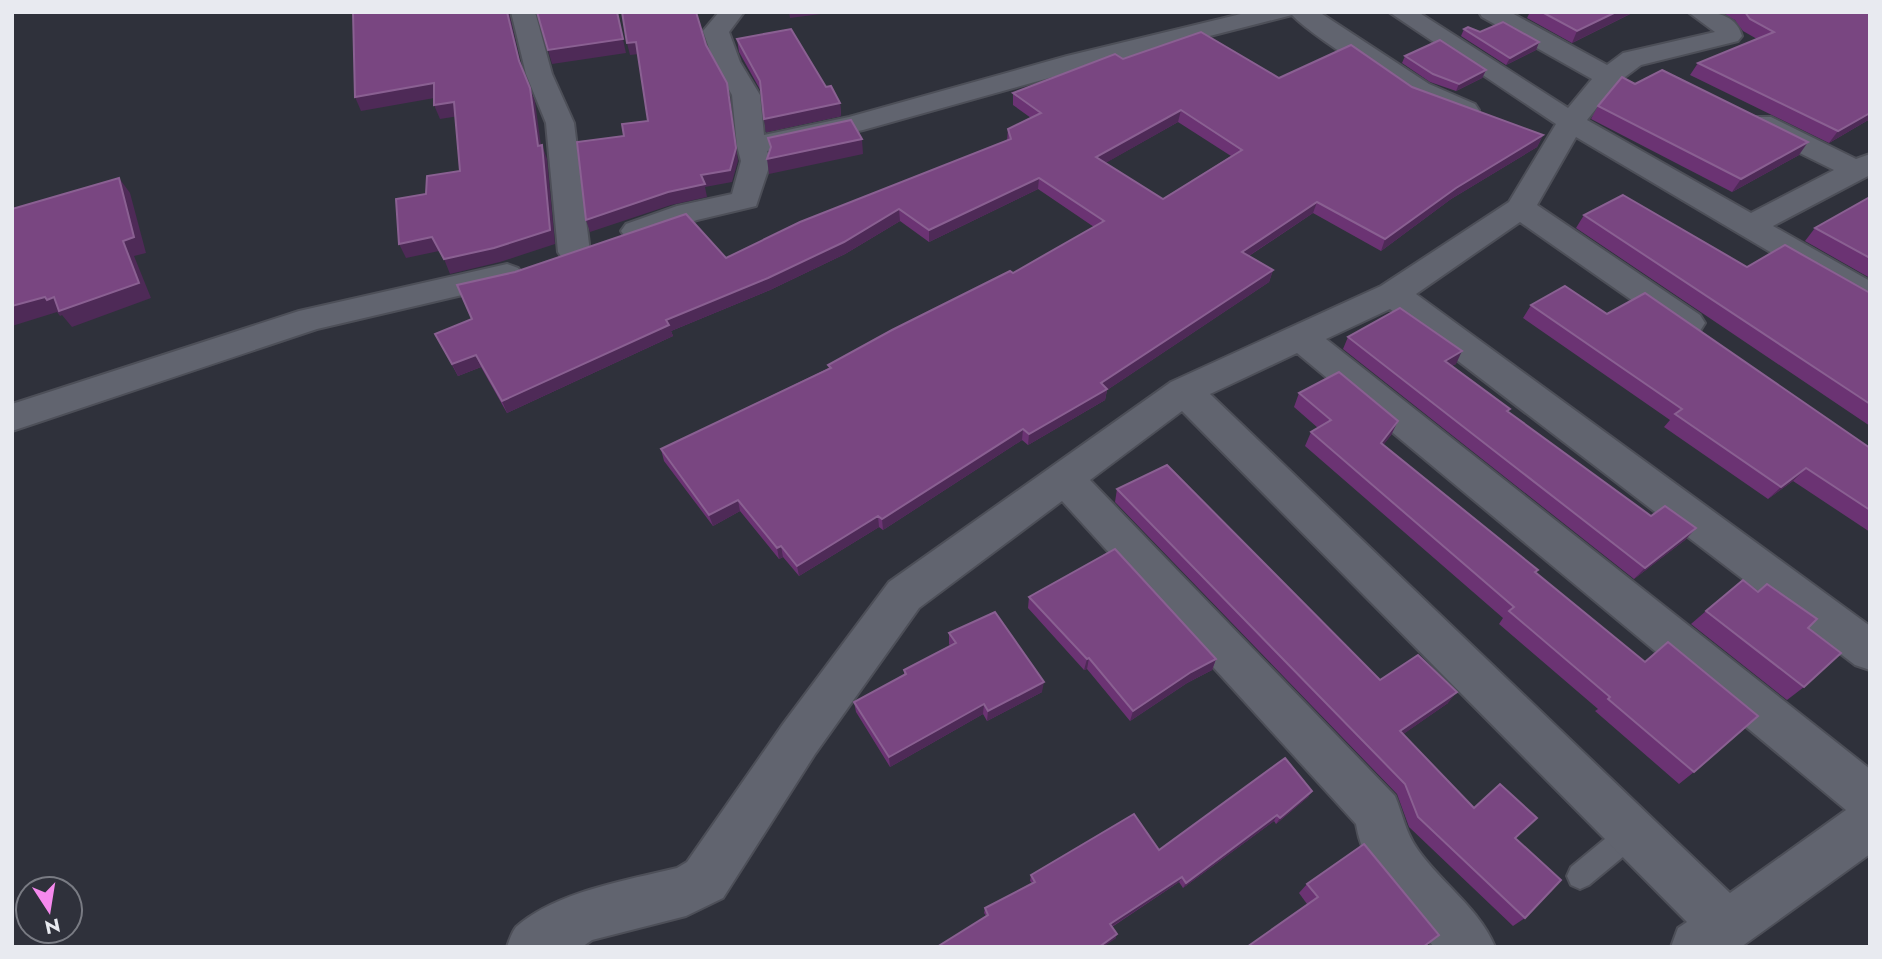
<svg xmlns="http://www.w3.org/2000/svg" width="1882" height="959" viewBox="0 0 1882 959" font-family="Jost,sans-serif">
  <rect width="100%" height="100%" fill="#2f313b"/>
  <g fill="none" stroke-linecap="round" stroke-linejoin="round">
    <defs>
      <path id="service" d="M1632 821 1641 824 1644 833 1641 842 1589 885 1580 889 1571 885 1567 876 1571 867 1623 824Z"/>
      <g id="minor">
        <path d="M511 12H535L552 74 574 123 590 252 585 259 574 262 563 259 558 252 546 123 526 74Z"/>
        <path d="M719 12H744L729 32 740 62 760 95 764 135 849 117 1067 56 1249 12H1319L1429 84 1475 104 1479 110 1475 116C1445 123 1314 39 1292 15L1085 68 863 130 767 151 771 161 756 206 697 220 637 241 626 238 621 231 626 224 677 206 732 194 741 161 737 146 732 95 714 62 703 31Z"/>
        <path d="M1389 12H1418L1568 108 1592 79 1482 17 1479 12H1510L1607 65 1623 53 1715 32 1688 12C1710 12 1735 11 1742 36L1738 41 1641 65 1617 83 1587 120 1751 213 1834 170 1751 129 1747 123 1751 117H1771L1856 159 1870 154V175L1773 226 1870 281V307L1858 304 1576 137 1537 205 1700 315 1705 323 1700 331 1688 335 1676 331 1520 222 1416 294 1870 626V670L1855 665 1390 309 1326 339 1870 769V854L1741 947H1671L1678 928 1687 922 1182 411 1090 480 1395 796C1403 815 1406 834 1418 850 1442 884 1479 908 1495 947H1434C1403 910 1364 874 1356 824L1062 501 919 608 815 754 723 898 686 916 592 940 582 947H507C509 941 512 932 516 927 555 892 628 880 677 868L687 862 783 724 889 582 1171 382 1381 286 1509 202 1556 124ZM1297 353 1846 810 1730 893 1210 394Z"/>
        <path d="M507 264 518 268 523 275 518 282 317 329 12 431V404L299 311Z"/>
      </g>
    </defs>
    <use href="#service" stroke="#4d4f58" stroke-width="4"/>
    <use href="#minor" stroke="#4d4f58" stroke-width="4"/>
    <use href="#service" fill="#61646f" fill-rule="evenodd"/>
    <use href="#minor" fill="#61646f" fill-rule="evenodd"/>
  </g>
  <g fill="#6b3373" fill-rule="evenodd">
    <path d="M1530 12H1634L1572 43 1527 18Z"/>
    <path d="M1722 12H1870V119L1829 143 1690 75 1698 63 1757 39 1743 31 1735 20Z"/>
    <path d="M1464 29 1480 32 1539 42 1536 50 1506 65 1461 36Z"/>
    <path d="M737 39 840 103 841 116 766 132 762 93 739 52Z"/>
    <path d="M1405 56 1486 70 1482 78 1456 91 1430 82 1402 63Z"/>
    <path d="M1123 59 1279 78 1412 87 1543 135 1537 147 1451 199 1381 251 1313 213 1249 256 1273 270 1269 282 1107 390 1105 400 1028 445 1022 440 883 530 879 527 799 576 783 557 779 559 740 511 713 526 664 461 661 449 829 368 828 365 1013 273 1094 227 1038 189 929 242 900 221 845 254 770 290 671 331 673 336 507 413 481 367 458 376 435 334 726 258 1007 141 1008 129 1031 118 1013 105V93ZM1178 122 1231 156 1163 199 1105 163Z"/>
    <path d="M1598 106 1799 155 1732 192 1591 119Z"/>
    <path d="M1870 197V278L1805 241 1815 228Z"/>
    <path d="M1584 215 1747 267 1870 293V426L1576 228Z"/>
    <path d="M1531 305 1607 314 1870 448V532L1793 481 1768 499 1664 427 1670 420 1523 318Z"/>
    <path d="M1348 337 1456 364 1451 366 1508 412 1651 516 1696 528 1685 540 1634 579 1343 349Z"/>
    <path d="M1299 393 1398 421 1391 435 1383 445 1536 573 1694 772 1679 784 1595 711 1598 709 1499 624 1503 618 1305 446 1311 432 1318 428 1294 407Z"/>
    <path d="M1117 489 1380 680 1448 703 1403 734 1474 808 1515 838 1525 918 1513 926 1409 827 1397 794 1115 502Z"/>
    <path d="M1029 597 1216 659 1212 670 1187 683 1130 721 1087 669 1084 670 1028 608Z"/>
    <path d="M1706 611 1808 628 1804 687 1787 700 1691 624Z"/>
    <path d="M949 633 1042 692 987 721 983 714 890 767 856 712 854 702 904 675V670L950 646 949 644Z"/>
    <path d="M1312 791 1308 797 1276 824 1274 821 1183 888 1179 882 1112 927 1117 934 1115 939 986 916 984 913 985 908 1032 883 1030 881 1031 875 1159 850Z"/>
    <path d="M1307 884 1439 935 1307 904 1299 893Z"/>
  </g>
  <g fill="#4e2a57">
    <path d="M507 12H509L523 75 519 61Z"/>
    <path d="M617 12 626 53 552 64 548 50Z"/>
    <path d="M789 12H836L790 18Z"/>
    <path d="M1616 12H1634L1572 43 1577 31Z"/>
    <path d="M636 42 639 54 630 55 627 43Z"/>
    <path d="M1539 42 1536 50 1506 65 1510 58Z"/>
    <path d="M1486 70 1482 78 1456 91 1459 84Z"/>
    <path d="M434 83 440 97 361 111 355 97Z"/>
    <path d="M530 88 535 102 543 160 538 146Z"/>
    <path d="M729 96 738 161 732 182 705 187 707 197 671 205 590 232 586 220 701 175Z"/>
    <path d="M454 102 459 116 440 119 434 105Z"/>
    <path d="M840 103 841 116 766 132 764 119Z"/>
    <path d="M1181 110 1178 122 1095 169 1096 157Z"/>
    <path d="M1870 113V119L1829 143 1838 131Z"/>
    <path d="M1543 135 1537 147 1451 199 1381 251 1385 239 1456 188Z"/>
    <path d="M862 139 863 154 769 174 767 159Z"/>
    <path d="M1808 142 1799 155 1732 192 1741 179Z"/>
    <path d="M542 145 547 159 555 244 500 262 450 274 444 259Z"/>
    <path d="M119 178 130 193 146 253 134 256 151 298 72 327 62 315 60 316 57 312 12 326V306L45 297H54L123 241Z"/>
    <path d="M1039 178 1038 189 929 242V230Z"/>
    <path d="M1317 202 1313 213 1238 263 1242 252Z"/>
    <path d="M899 209 900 221 845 254 770 290 671 331 673 336 507 413 502 401 666 320Z"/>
    <path d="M432 237 439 251 406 258 399 244Z"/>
    <path d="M1273 270 1269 282 1107 390 1105 400 1028 445 1029 434 1101 383Z"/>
    <path d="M1462 351 1456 364 1438 374 1445 361Z"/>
    <path d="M476 355 481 367 458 376 452 364Z"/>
    <path d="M1398 421 1391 435 1374 457 1381 443Z"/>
    <path d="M1023 429 1022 440 883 530 882 519Z"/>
    <path d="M1806 468 1793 481 1768 499 1781 487Z"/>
    <path d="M738 500 740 511 713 526 709 515Z"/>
    <path d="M878 516 879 527 799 576 797 566Z"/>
    <path d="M1696 528 1685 540 1634 579 1645 568Z"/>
    <path d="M781 546 783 557 779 559 777 548Z"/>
    <path d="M1089 658 1087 669 1084 670 1087 659Z"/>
    <path d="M1216 659 1212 670 1187 683 1130 721 1133 711 1191 672Z"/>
    <path d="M1044 682 1042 692 987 721 988 711Z"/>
    <path d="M1457 692 1448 703 1392 742 1400 731Z"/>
    <path d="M984 704 983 714 890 767 889 757Z"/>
    <path d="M1312 791 1308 797 1276 824 1280 818Z"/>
    <path d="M1277 815 1274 821 1183 888 1186 883Z"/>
    <path d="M1182 877 1179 882 1108 929 1110 924Z"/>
    <path d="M1117 934 1115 939 1103 947H1099Z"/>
  </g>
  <g fill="#794681" stroke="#8a6092" stroke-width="2" fill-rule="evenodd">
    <path d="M353 12H507L519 61 530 88 538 146 542 145 550 230 494 248 444 259 432 237 399 244 396 199 426 194 427 176 460 171 454 102 434 105V83L355 97Z"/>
    <path d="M537 12H617L623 39 548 50Z"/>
    <path d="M622 12H696L706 45 727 83 736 148 730 170 701 175 705 184 668 192 586 220 577 142 624 136 622 124 648 121 636 42 627 43Z"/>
    <path d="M1542 12H1616L1577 31Z"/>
    <path d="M1745 12H1870V113L1838 131 1698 63 1774 32 1750 19Z"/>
    <path d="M1503 22 1539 42 1510 58 1464 29 1468 27 1480 32Z"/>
    <path d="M791 29 826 87 831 86 840 103 764 119 760 81 737 39Z"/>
    <path d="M1201 32 1279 78 1351 45 1412 87 1543 135 1456 188 1385 239 1317 202 1242 252 1273 270 1101 383 1107 389 1029 434 1023 429 882 519 878 516 797 566 781 546 777 548 738 500 709 515 661 449 831 368 828 365 892 330 1010 271 1013 273 1104 221 1039 178 929 230 899 209 844 242 768 278 666 320 669 325 502 401 476 355 452 364 435 334 472 319 457 285 515 272 686 214 726 258 800 222 1011 139 1008 129 1041 113 1013 93 1115 54 1123 59ZM1181 110 1242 150 1163 199 1096 157Z"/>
    <path d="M1440 40 1486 70 1459 84 1433 74 1405 56Z"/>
    <path d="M1662 70 1808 142 1741 179 1598 106 1622 77 1635 84Z"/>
    <path d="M851 120 862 139 767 159 771 147 768 138Z"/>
    <path d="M119 178 134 237 123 241 139 283 59 311 54 297 47 300 45 297 12 306V209Z"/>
    <path d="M1623 195 1747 267 1785 245 1870 293V404L1584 215Z"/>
    <path d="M1870 197V258L1815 228Z"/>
    <path d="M1565 286 1607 314 1645 293 1870 448V510L1806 468 1781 487 1675 414 1682 409 1531 305Z"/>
    <path d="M1400 308 1462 351 1445 361 1510 409 1507 411 1651 516 1665 506 1696 528 1645 568 1348 337Z"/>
    <path d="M1339 372 1398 421 1381 443 1538 570 1535 572 1645 662 1668 642 1758 716 1694 772 1608 699 1610 697 1509 611 1514 607 1311 432 1331 420 1299 393Z"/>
    <path d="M1167 465 1380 680 1418 655 1457 692 1400 731 1474 808 1500 784 1537 818 1515 838 1561 880 1525 918 1418 817 1405 784 1117 489Z"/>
    <path d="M1115 549 1216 659 1191 672 1133 711 1089 658 1087 659 1029 597Z"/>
    <path d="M1743 580 1758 592 1767 584 1817 619 1808 628 1841 653 1804 687 1706 611Z"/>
    <path d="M995 612 1044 682 988 711 984 704 889 757 854 702 906 674 904 670 956 643 949 633Z"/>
    <path d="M1285 758 1312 791 1280 818 1277 815 1186 883 1182 877 1110 924 1117 934 1099 947H937L988 915 985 908 1035 882 1031 875 1134 814 1159 850Z"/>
    <path d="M1364 844 1439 935 1423 947H1247L1318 897 1307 884Z"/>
  </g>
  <rect width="1882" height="959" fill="none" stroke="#e8eaf0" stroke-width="28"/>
  <g transform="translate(49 910) rotate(168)"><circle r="33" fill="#2f313b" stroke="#797b83" stroke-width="2"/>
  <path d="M0-5L12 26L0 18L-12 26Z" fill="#f689ed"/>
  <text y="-10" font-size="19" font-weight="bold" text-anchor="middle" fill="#e8eaf0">N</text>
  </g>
</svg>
